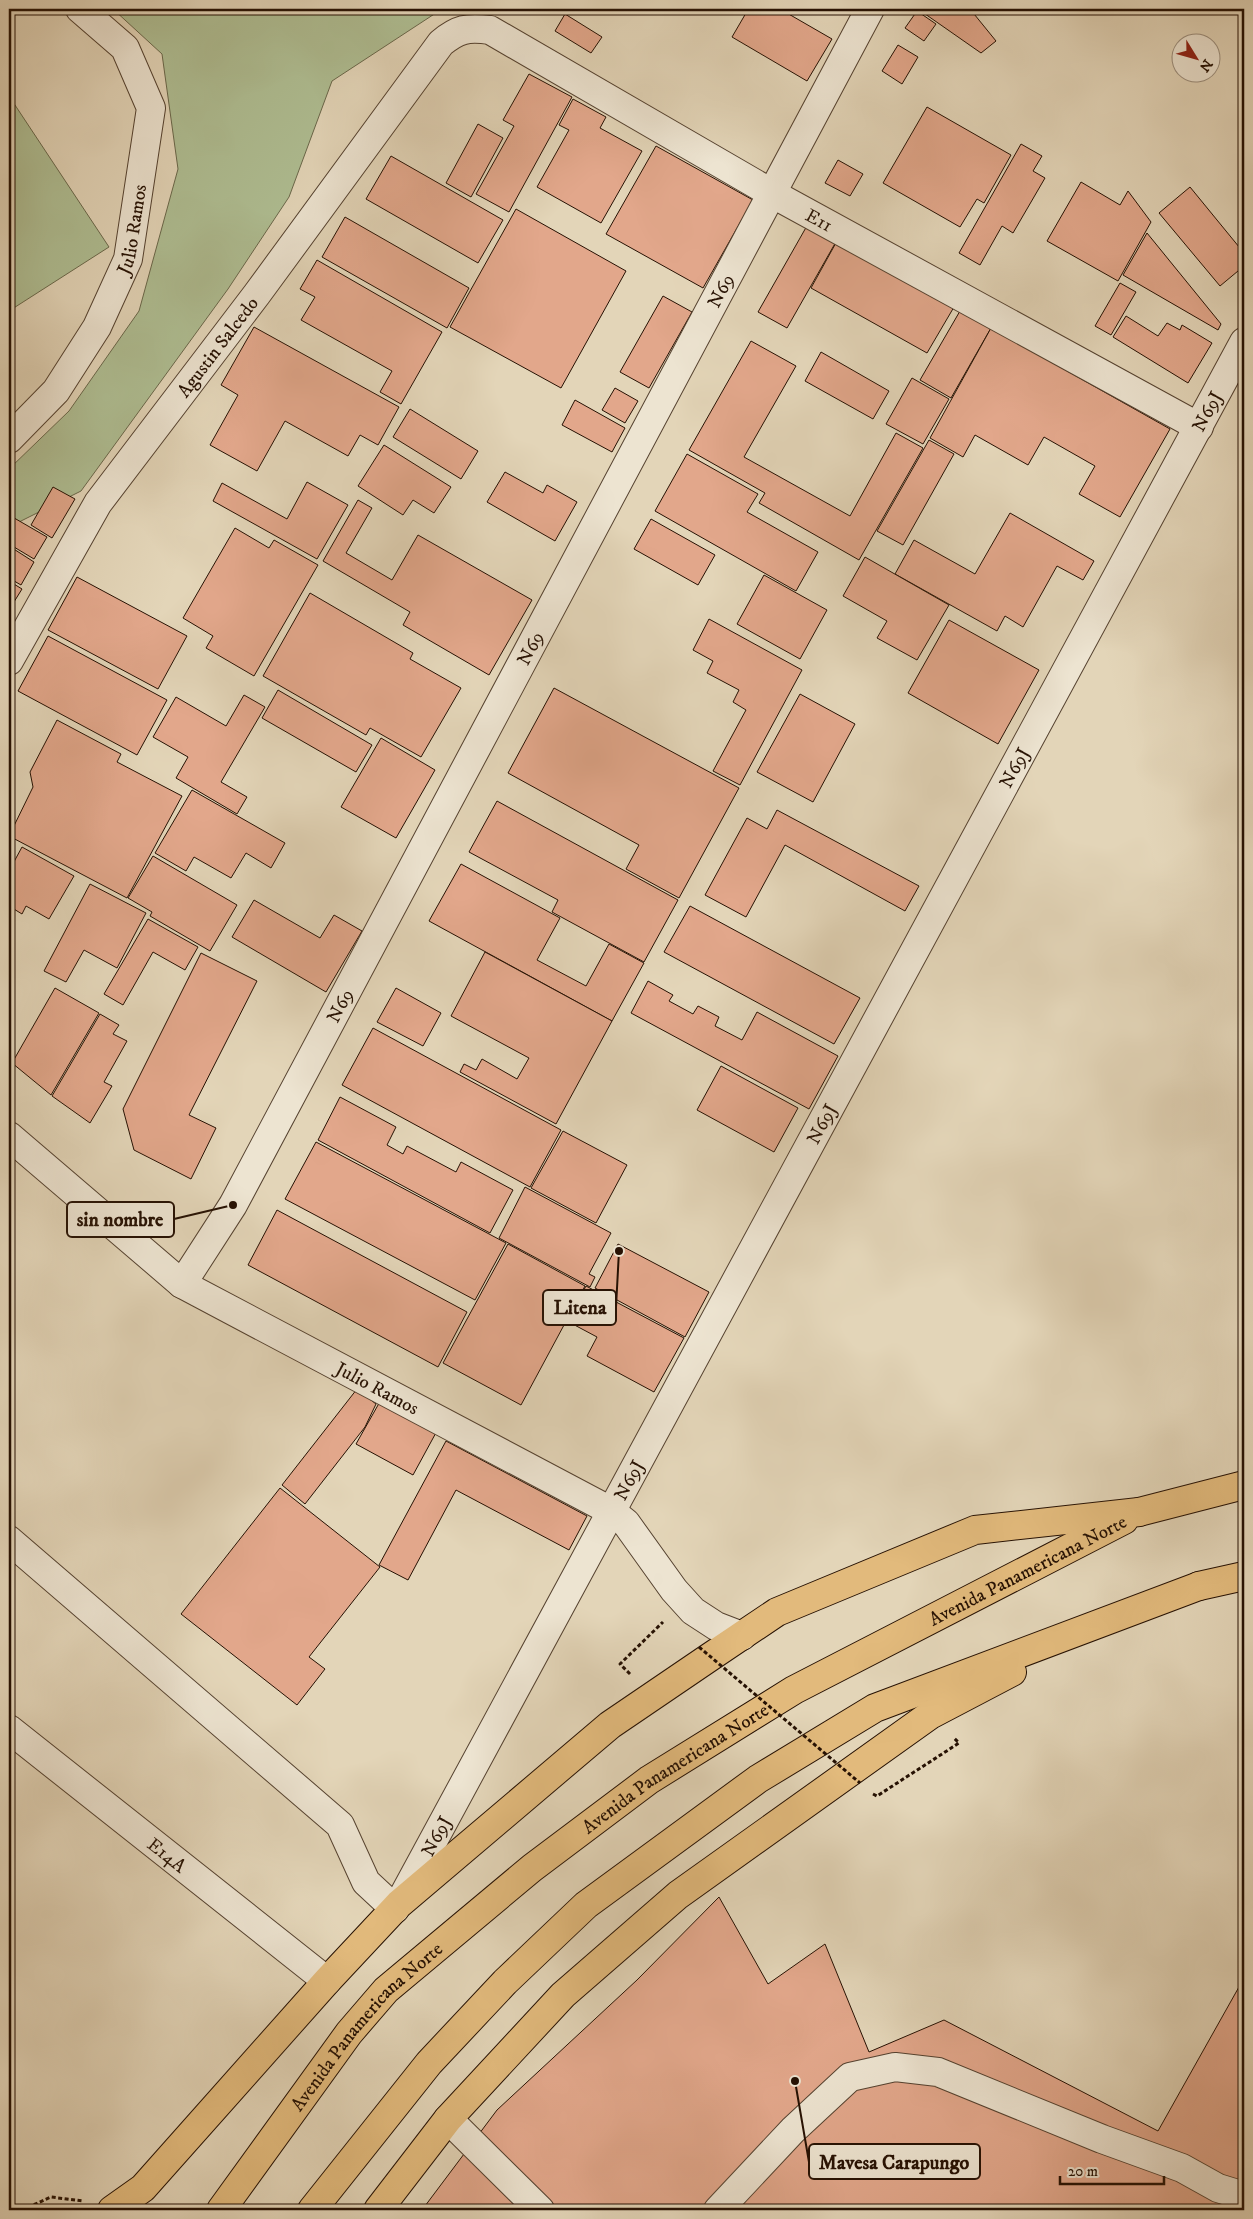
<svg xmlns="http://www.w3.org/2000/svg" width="1253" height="2219" viewBox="0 0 1253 2219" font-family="'IM FELL DW Pica',serif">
  <rect width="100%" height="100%" fill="#e3d5b8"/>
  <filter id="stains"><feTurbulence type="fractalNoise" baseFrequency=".004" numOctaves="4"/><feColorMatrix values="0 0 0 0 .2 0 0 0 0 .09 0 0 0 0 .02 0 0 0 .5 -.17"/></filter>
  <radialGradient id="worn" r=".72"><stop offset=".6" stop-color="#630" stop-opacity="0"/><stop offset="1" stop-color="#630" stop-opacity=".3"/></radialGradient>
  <g fill="#afbe93" stroke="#6a684b">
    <path d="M113 9H442L332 81 289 197 228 289 81 491 9 527V469L69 411 139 311 178 169 162 54Z"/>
    <path d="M9 96 109 247 9 311Z"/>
  </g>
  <g fill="#e2a78b" stroke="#261103">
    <path d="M739 9H780L832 39 807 81 732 37 746 13Z"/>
    <path d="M918 9H970L996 41 981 53Z"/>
    <path d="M917 11 936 24 924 41 905 28Z"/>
    <path d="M565 14 602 37 591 53 555 31Z"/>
    <path d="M898 45 918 57 902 84 882 71Z"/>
    <path d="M529 74 572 97 509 212 476 194 514 126 503 120Z"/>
    <path d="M573 99 606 117 600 128 642 151 601 223 537 187 569 130 559 125Z"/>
    <path d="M927 107 1011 155 984 203 977 199 960 227 883 183Z"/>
    <path d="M478 124 503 138 471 197 446 183Z"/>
    <path d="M1021 144 1042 156 1033 171 1045 178 1013 233 1002 226 980 265 959 253Z"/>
    <path d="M656 146 753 200 703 288 606 234Z"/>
    <path d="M391 156 503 220 478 263 366 199Z"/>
    <path d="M838 160 863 174 850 196 825 183Z"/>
    <path d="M1081 182 1120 205 1128 191 1151 222 1118 281 1047 241Z"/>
    <path d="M1190 187 1244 253V266L1220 286 1159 213Z"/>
    <path d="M516 209 626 271 561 388 450 327Z"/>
    <path d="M345 217 469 288 447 328 322 257Z"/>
    <path d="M808 224 837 240 787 328 758 312Z"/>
    <path d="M1147 233 1221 324 1218 330 1123 275Z"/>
    <path d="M837 241 954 307 927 353 811 288Z"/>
    <path d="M317 260 442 332 401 404 380 392 392 371 301 320 315 297 300 289Z"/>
    <path d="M1120 283 1136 292 1111 335 1095 326Z"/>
    <path d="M663 296 692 312 649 388 620 372Z"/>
    <path d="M960 311 991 328 951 398 920 380Z"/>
    <path d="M1126 316 1158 336 1167 323 1180 330 1182 325 1212 343 1188 383 1113 337Z"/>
    <path d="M254 327 399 407 378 445 360 435 348 456 285 421 257 471 210 445 238 395 221 385Z"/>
    <path d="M991 328 1170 429 1120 517 1079 494 1095 466 1044 437 1028 465 975 435 963 457 930 438Z"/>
    <path d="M751 341 796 366 744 457 850 516 896 433 923 448 859 560 759 503 765 493 689 450Z"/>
    <path d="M821 352 889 391 873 419 805 381Z"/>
    <path d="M912 378 949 399 923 444 886 424Z"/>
    <path d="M615 388 638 401 625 423 602 410Z"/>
    <path d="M575 400 625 428 612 452 562 425Z"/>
    <path d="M410 409 478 451 461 479 393 437Z"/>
    <path d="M929 440 954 454 903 545 877 531Z"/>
    <path d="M384 445 451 487 434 513 413 500 403 515 358 486Z"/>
    <path d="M687 454 758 494 747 512 818 552 796 591 655 511Z"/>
    <path d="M505 472 543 493 547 485 577 502 555 541 487 502Z"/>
    <path d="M307 482 348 505 317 559 213 501 222 483 287 519Z"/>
    <path d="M53 487 75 499 52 538 31 525Z"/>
    <path d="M358 500 372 508 346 553 392 580 418 535 532 600 489 675 403 625 410 612 323 561Z"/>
    <path d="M1010 513 1094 561 1083 580 1057 566 1023 627 1005 616 997 631 895 574 914 540 975 574Z"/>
    <path d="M9 515 47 537 34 559 9 544Z"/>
    <path d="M651 519 715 555 698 585 634 549Z"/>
    <path d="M235 528 269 548 274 540 318 565 254 676 206 648 213 636 183 618Z"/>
    <path d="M9 546 34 562 21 585 9 578Z"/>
    <path d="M865 557 949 605 917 660 877 638 887 621 843 596Z"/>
    <path d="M764 575 827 610 800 659 737 624Z"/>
    <path d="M77 577 187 636 158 689 48 630Z"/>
    <path d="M9 581 22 589 9 610Z"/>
    <path d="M310 593 413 653 410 659 461 688 421 757 370 728 366 735 263 676Z"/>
    <path d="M709 619 802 670 740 785 713 771 746 710 733 702 739 690 707 673 713 661 693 650Z"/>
    <path d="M949 620 1039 670 998 744 908 693Z"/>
    <path d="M48 636 167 700 137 755 18 691Z"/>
    <path d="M554 688 739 788 679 898 626 869 639 845 508 773Z"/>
    <path d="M278 690 372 745 356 772 262 718Z"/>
    <path d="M800 694 855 724 813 802 757 772Z"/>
    <path d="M244 695 265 707 221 782 247 797 237 814 176 778 188 757 153 737 176 697 226 726Z"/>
    <path d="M57 720 121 754 117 762 182 796 127 898 9 836 33 787 30 772Z"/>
    <path d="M381 738 435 770 396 838 341 807Z"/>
    <path d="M192 790 285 843 271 868 246 853 231 878 194 857 186 871 155 853Z"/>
    <path d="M497 801 678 900 644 962 552 912 558 900 469 852Z"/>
    <path d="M777 810 919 886 905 911 785 845 746 917 705 895 747 818 767 829Z"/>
    <path d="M22 847 74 876 49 919 26 906 22 914 9 906V871Z"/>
    <path d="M153 856 237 905 210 951 150 916 152 912 128 898Z"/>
    <path d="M461 864 560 918 537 960 586 986 609 944 644 963 612 1021 429 921Z"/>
    <path d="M90 884 146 913 117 968 84 950 66 982 44 971Z"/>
    <path d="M254 900 320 938 334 915 362 931 326 992 232 937Z"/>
    <path d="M690 906 860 998 834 1044 664 952Z"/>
    <path d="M148 919 198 947 185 970 153 952 123 1005 104 994Z"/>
    <path d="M485 952 612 1021 556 1124 460 1072 464 1064 476 1070 482 1059 517 1079 529 1058 451 1016Z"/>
    <path d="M201 953 257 981 189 1115 216 1128 191 1179 134 1150 123 1109Z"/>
    <path d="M648 981 673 995 669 1001 693 1014 698 1006 719 1017 715 1026 742 1040 757 1012 838 1056 809 1109 631 1013Z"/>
    <path d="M55 988 99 1013 51 1095 12 1063Z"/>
    <path d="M396 988 441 1013 423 1046 377 1022Z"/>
    <path d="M100 1014 119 1025 113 1034 127 1041 104 1082 112 1086 90 1123 52 1096Z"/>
    <path d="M373 1028 561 1130 530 1187 342 1085Z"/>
    <path d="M721 1066 798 1108 774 1152 697 1110Z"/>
    <path d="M340 1097 396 1127 387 1145 403 1154 407 1146 456 1172 461 1162 513 1190 490 1233 318 1140Z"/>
    <path d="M563 1131 627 1165 596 1223 531 1188Z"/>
    <path d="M316 1142 506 1243 475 1300 285 1199Z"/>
    <path d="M525 1187 611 1233 589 1274 595 1277 590 1287 499 1238Z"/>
    <path d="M277 1210 467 1312 438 1367 248 1265Z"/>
    <path d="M508 1244 585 1286 521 1405 443 1363Z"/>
    <path d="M618 1244 709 1292 685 1337 595 1288Z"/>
    <path d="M586 1286 684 1338 654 1392 587 1356 597 1337 567 1321Z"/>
    <path d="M357 1389 376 1404 365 1427 305 1504 282 1485Z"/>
    <path d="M382 1398 438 1429 413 1475 356 1444Z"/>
    <path d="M446 1441 587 1516 569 1550 456 1490 408 1580 379 1565Z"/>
    <path d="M280 1488 380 1567 309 1657 325 1669 297 1705 181 1614Z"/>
    <path d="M719 1897 768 1984 825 1944 869 2052 944 2020 1158 2131 1244 1978V2210H422L497 2110 637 1980Z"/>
  </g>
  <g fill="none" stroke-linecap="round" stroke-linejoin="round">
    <defs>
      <g id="minor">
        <path id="s1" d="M9 439 56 391 97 327 128 259 151 108 125 48 80 9"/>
        <path id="s2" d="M9 661 98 503 257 294 441 43C458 29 467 27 490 30L773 194 1199 427"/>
        <path id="s3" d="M9 1136 182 1284 611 1511 626 1523 674 1590 693 1611 716 1626 742 1636"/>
        <path id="s4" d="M182 1284 233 1205 870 9"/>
        <path d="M9 1540 340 1825 366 1882 395 1909"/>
        <path id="s5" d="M9 1729 327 1981"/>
        <path id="s6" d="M400 1902 1244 342"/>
        <path d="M448 2119 540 2210"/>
        <path d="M718 2210 793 2130 850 2077 895 2067 938 2072 1102 2139 1182 2168 1218 2188 1244 2196"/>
      </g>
      <g id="major">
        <path d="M1139 1512 1244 1485"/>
        <path d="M1199 1586 1244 1576"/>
      </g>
      <g id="highway">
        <path d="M112 2210 143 2188 327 1981 399 1904 610 1725 710 1657 777 1612 975 1530 1139 1512"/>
        <path id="s7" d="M221 2210 349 2033 386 1990 532 1868 649 1780 794 1690 1124 1520"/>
        <path d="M312 2210 429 2063 505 1982 586 1905 758 1779 875 1708 1199 1586"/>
        <path d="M378 2210 448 2119 563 1995 678 1895 930 1715 1012 1672"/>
      </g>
    </defs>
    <use href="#minor" stroke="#554230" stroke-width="30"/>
    <use href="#major" stroke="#261103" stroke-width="30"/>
    <use href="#highway" stroke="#261103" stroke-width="30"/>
    <g stroke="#261103" stroke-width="3" stroke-dasharray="4 2.5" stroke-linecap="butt">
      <path d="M630 1674 620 1664 663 1622"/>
      <path d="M873 1794 877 1796 959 1743 954 1738"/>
      <path d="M22 2210 51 2197 83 2201"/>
    </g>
    <use href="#minor" stroke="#ede4d1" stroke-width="28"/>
    <use href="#major" stroke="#e2ba7c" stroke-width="28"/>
    <use href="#highway" stroke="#e2ba7c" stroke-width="28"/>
    <path stroke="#261103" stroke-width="3" stroke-dasharray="4 2.5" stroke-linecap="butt" d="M699 1647 860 1783"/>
  </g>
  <g text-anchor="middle" stroke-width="4" stroke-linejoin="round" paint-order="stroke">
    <g font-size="19" fill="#261103" stroke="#ede4d1">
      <text dy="7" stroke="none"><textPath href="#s2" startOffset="1188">E11</textPath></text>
      <text dy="7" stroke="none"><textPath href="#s1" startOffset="248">Julio Ramos</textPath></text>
      <text dy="7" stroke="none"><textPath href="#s4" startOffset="1130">N69</textPath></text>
      <text dy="7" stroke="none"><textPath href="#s2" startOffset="378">Agustin Salcedo</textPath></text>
      <text dy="7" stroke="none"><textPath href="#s6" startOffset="1695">N69J</textPath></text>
      <text dy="7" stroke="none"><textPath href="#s4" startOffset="725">N69</textPath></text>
      <text dy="7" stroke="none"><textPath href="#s6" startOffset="1290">N69J</textPath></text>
      <text dy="7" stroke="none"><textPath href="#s4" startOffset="320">N69</textPath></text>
      <text dy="7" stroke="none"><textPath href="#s6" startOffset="885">N69J</textPath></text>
      <text dy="7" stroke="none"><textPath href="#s3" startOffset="449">Julio Ramos</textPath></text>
      <text dy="7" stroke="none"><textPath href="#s6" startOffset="480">N69J</textPath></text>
      <text dy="7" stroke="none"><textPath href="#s7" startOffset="1045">Avenida Panamericana Norte</textPath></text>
      <text dy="7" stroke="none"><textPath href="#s7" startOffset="640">Avenida Panamericana Norte</textPath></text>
      <text dy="7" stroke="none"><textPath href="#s6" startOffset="75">N69J</textPath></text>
      <text dy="7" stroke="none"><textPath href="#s5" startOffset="202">E14A</textPath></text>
      <text dy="7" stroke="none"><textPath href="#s7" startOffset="235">Avenida Panamericana Norte</textPath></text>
    </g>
  </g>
  <path fill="none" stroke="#261103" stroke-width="2" d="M233 1205L174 1219M619 1251L616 1307M795 2081L809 2162"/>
  <g fill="#261103" stroke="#ede4d1" stroke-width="2">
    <circle cx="233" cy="1205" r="5"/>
    <circle cx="619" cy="1251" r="5"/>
    <circle cx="795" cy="2081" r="5"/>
  </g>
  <g fill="#ede4d1" stroke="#261103" stroke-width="2">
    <rect x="67" y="1202" width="107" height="35" rx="5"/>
    <rect x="543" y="1290" width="73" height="35" rx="5"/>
    <rect x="809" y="2144" width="171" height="35" rx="5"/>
  </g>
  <g font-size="20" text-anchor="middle" font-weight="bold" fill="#261103">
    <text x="120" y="1226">sin nombre</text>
    <text x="580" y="1314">Litena</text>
    <text x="894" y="2169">Mavesa Carapungo</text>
  </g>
  <rect width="1253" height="2219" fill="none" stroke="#e3d5b8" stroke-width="30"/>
  <rect x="10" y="10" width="1233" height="2199" fill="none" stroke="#261103" stroke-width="2.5"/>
  <rect x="15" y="15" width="1223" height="2189" fill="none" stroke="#261103"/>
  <g transform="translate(1196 58) rotate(127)"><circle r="24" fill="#ede4d1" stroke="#9d907f"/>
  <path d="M0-4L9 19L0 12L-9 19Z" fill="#8f2418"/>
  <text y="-8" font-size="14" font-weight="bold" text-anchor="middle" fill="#261103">N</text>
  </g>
  <path d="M1060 2176v8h104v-8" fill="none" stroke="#261103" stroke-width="2.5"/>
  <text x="1068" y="2176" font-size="15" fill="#261103" stroke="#ede4d1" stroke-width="4" paint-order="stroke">20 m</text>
  <rect width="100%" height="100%" filter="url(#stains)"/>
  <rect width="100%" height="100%" fill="url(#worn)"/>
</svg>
